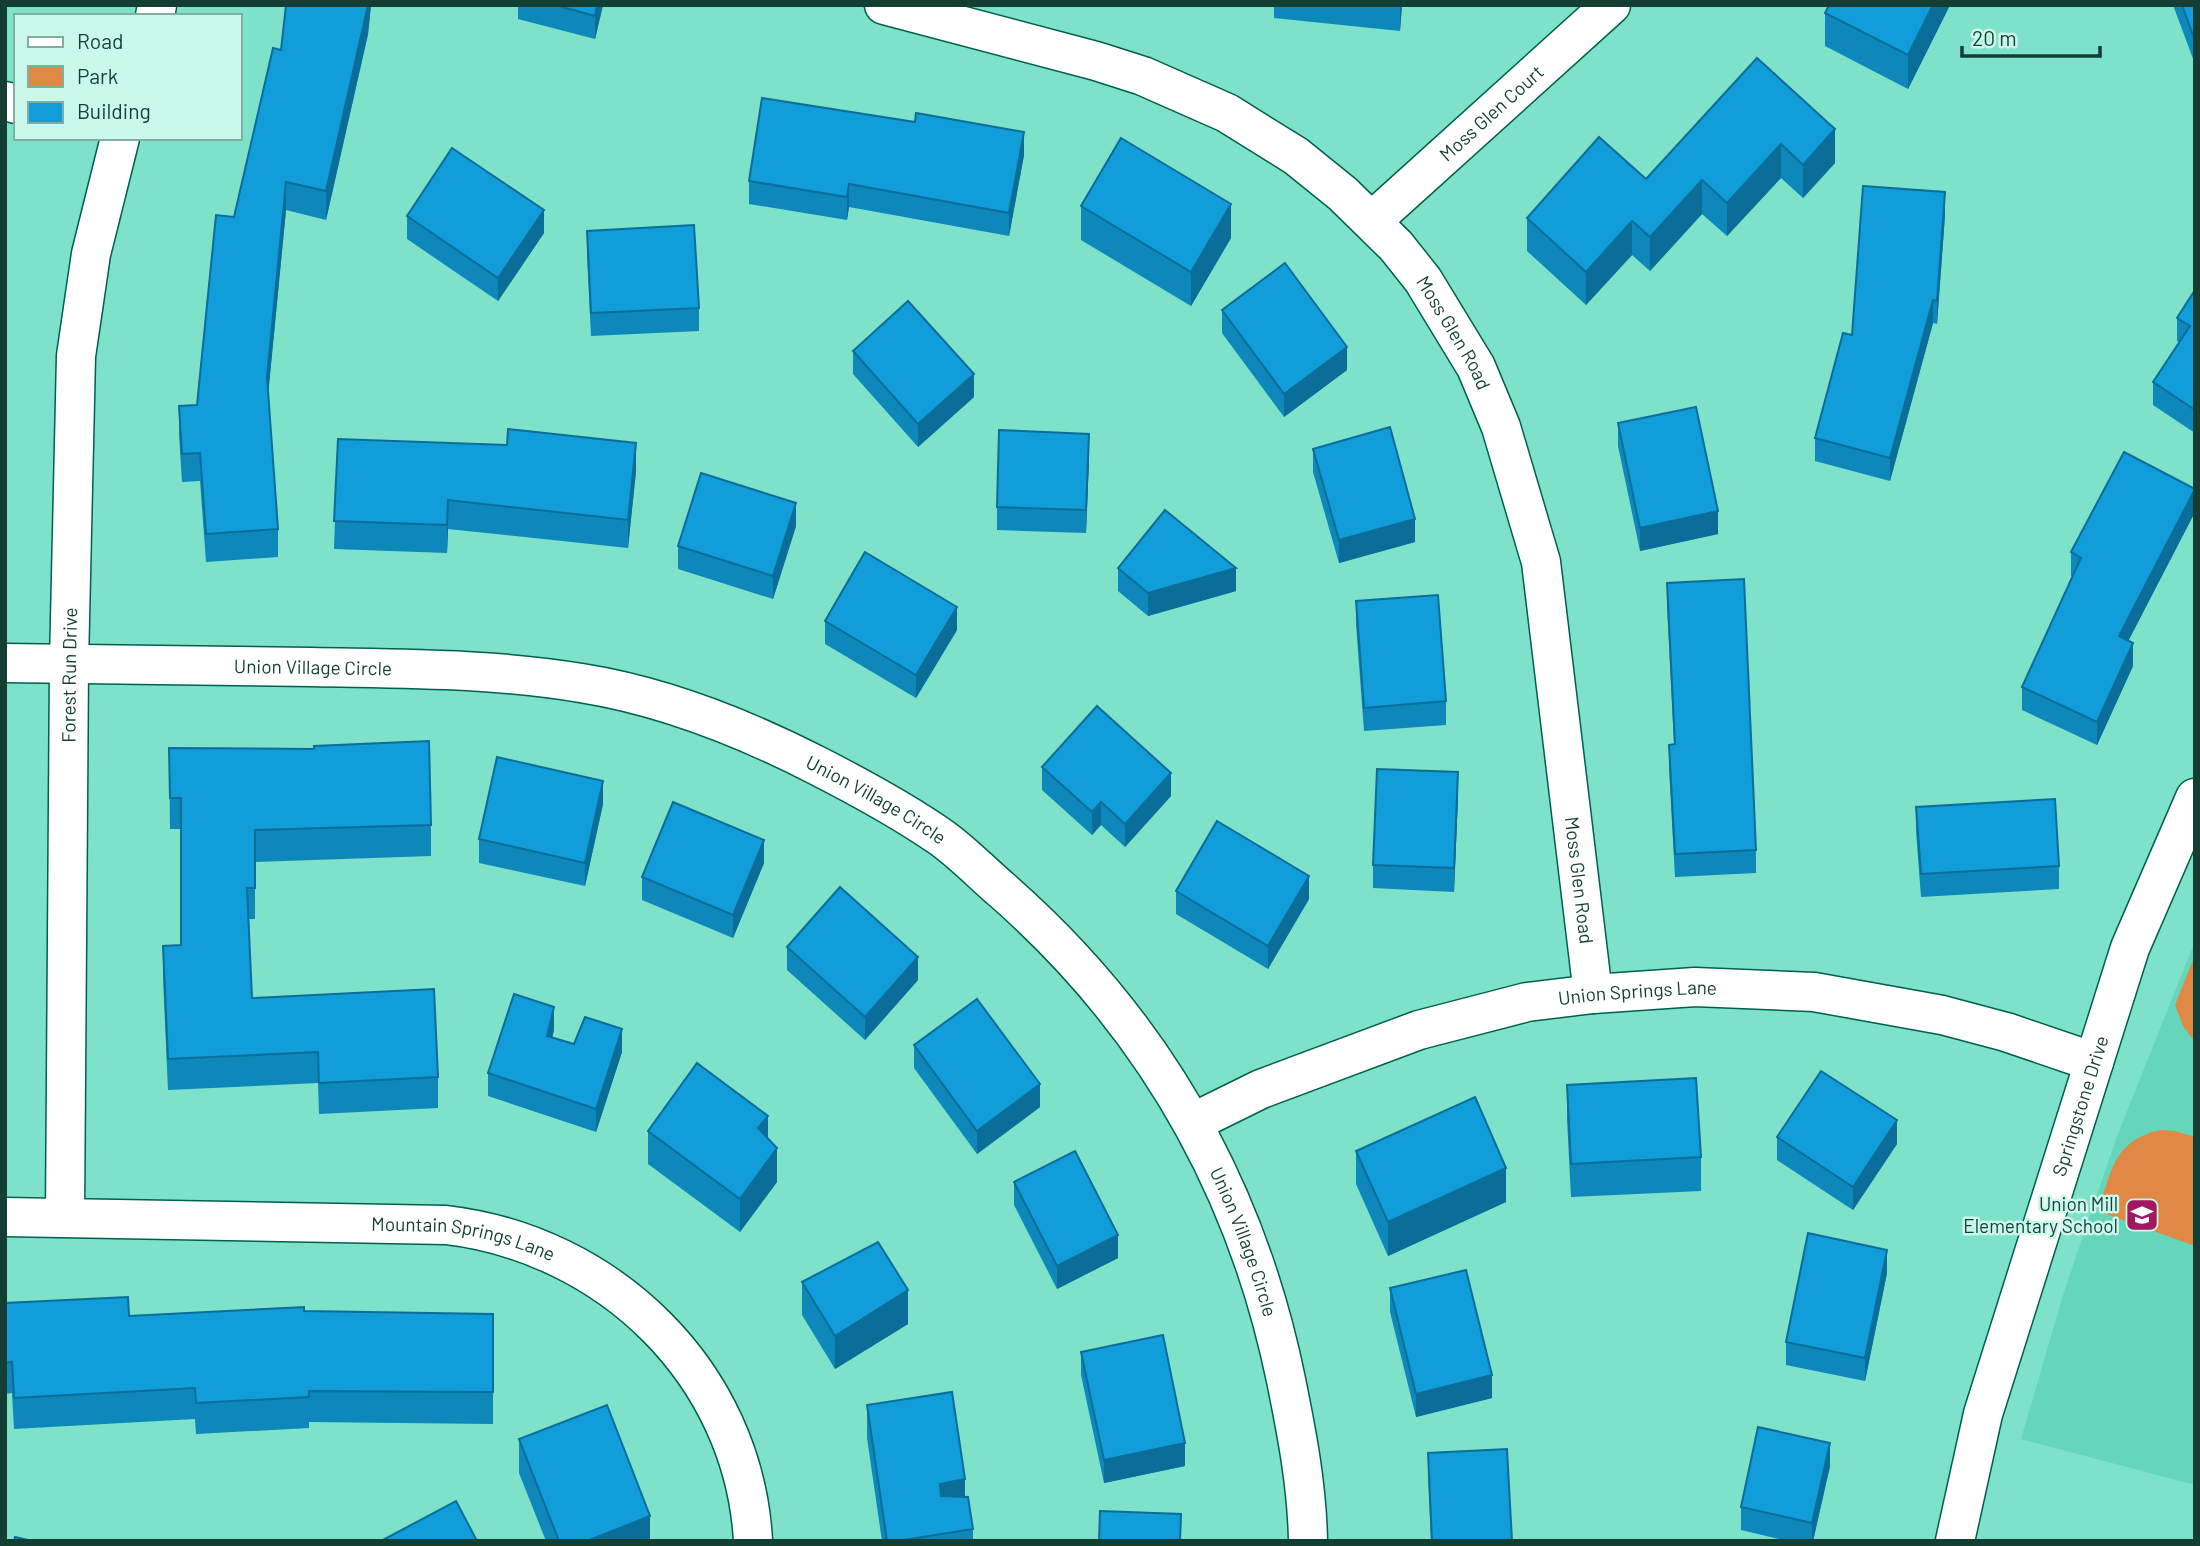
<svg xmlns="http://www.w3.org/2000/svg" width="2200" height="1546" viewBox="0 0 2200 1546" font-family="Barlow,sans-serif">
  <rect width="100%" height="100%" fill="#7de2c9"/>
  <path fill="#66d6bb" d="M2195 941V1485L2021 1439 2063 1295 2117 1136Z"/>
  <g fill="#e08947">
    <path d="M2195 955V1042L2183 1026 2175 1005Z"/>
    <path d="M2161 1130 2175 1131 2195 1137V1246L2098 1211C2112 1171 2113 1140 2161 1130Z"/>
  </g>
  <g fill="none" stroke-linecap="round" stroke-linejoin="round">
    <defs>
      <g id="minor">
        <path id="s1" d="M884 5 1096 61 1143 76 1227 113 1296 156 1343 194 1396 246 1423 280 1476 367 1501 427 1541 562 1593 994"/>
        <path d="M155 16 157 5"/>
        <path d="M5 101 16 104"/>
        <path id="s2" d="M1372 221 1611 5"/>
        <path id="s3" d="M5 663C107 664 209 666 311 667 402 669 491 668 581 683 663 696 744 728 818 766 861 788 902 810 942 838 964 854 983 874 1003 891 1153 1023 1246 1185 1286 1380 1297 1434 1307 1486 1308 1541"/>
        <path id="s4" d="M1194 1122 1261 1089 1419 1030 1527 1002 1593 994 1695 987 1814 992 1942 1015 2006 1032 2094 1062"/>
        <path id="s5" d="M5 1217 446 1225C609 1244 744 1374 753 1541"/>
        <path id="s6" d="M65 1217 69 664 76 356 91 254 120 138"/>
        <path id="s7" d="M1955 1541 1983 1414 2130 948 2195 798"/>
      </g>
    </defs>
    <use href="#minor" stroke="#005f4f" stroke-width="41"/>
    <use href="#minor" stroke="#fff" stroke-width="38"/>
  </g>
  <g fill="#0e87bb">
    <path d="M286 5H371L368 34 326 220 286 210 268 394 278 529V557L206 562 200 481 182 482 179 435V406L197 405 234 217 281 50Z"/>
    <path d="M518 5H603L595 39 518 19Z"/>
    <path d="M1274 5H1402L1400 31 1274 18Z"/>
    <path d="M1829 5H1950L1908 89 1825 46V13Z"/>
    <path d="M2173 5H2195V64Z"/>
    <path d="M1757 58 1835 163 1803 198 1781 178 1727 236 1702 214 1650 271 1632 255 1586 305 1527 251V218L1646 179Z"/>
    <path d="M915 122 1024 155 1009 236 849 207 847 220 749 204V181Z"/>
    <path d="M1081 206 1231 238 1191 306 1081 240Z"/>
    <path d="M1945 215 1937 324 1933 323 1890 481 1815 461V438L1852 335Z"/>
    <path d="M407 216 544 233 498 301 407 239Z"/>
    <path d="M587 231 699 308V331L591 336 587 254Z"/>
    <path d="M2195 290V433L2153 405V382L2179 342 2177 341V318Z"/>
    <path d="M1222 310 1347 370 1284 417 1222 333Z"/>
    <path d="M853 351 974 397 918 447 853 374Z"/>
    <path d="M1618 423 1718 534 1640 551 1618 446Z"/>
    <path d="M338 439 636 471 628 548 448 529 447 553 334 549Z"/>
    <path d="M1313 449 1415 542 1339 563 1313 472Z"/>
    <path d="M1089 457 1086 533 997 530V507Z"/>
    <path d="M2195 512 2128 641 2133 666 2097 745 2022 710V687L2072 576H2071V552Z"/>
    <path d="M796 526 773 599 678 569V546Z"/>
    <path d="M1118 568 1236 591 1148 616 1118 591Z"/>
    <path d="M1667 583 1756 850V873L1675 877 1669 768V745L1674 744 1667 606Z"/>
    <path d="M1356 601 1446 701V725L1364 731 1356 624Z"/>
    <path d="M825 621 957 630 916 698 825 644Z"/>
    <path d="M169 748 431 825V856L255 862V919H249L252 998 438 1077V1108L319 1114 318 1083 168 1090 163 977V946L181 945V829H170Z"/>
    <path d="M1042 767 1171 796 1125 847 1101 825 1092 835 1042 790Z"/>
    <path d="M1458 796 1454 892 1373 888V865Z"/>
    <path d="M603 804 585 886 479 863V839Z"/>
    <path d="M1916 807 2059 866V889L1921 897 1916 831Z"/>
    <path d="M764 863 733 938 642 900V877Z"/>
    <path d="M1176 891 1309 899 1268 969 1176 914Z"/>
    <path d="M787 947 918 980 865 1040 787 970Z"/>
    <path d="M554 1030 552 1038 574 1044 622 1052 596 1132 488 1096V1073Z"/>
    <path d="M914 1045 1040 1107 977 1154 914 1068Z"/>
    <path d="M1567 1085 1701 1157V1191L1571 1197 1567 1119Z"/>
    <path d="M648 1131 768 1139 777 1182 740 1232 648 1164Z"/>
    <path d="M1777 1137 1897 1144 1853 1210 1777 1160Z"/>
    <path d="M1356 1151 1506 1202 1388 1256 1356 1184Z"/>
    <path d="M1014 1182 1118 1258 1057 1289 1014 1205Z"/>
    <path d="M1887 1273 1865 1381 1786 1365V1342Z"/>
    <path d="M802 1282 908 1324 835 1369 802 1315Z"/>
    <path d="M1390 1288 1492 1398 1416 1417 1390 1312Z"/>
    <path d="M5 1303 129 1316 304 1311 493 1314V1424L309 1422V1428L196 1434 195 1419 14 1429 12 1393 5 1394Z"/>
    <path d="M1081 1352 1185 1466 1104 1483 1081 1375Z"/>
    <path d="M867 1405 965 1497 973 1529V1541H882L867 1438Z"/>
    <path d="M519 1439 650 1541H546L519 1473Z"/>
    <path d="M1428 1453 1512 1541H1431L1428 1476Z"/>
    <path d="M1830 1466 1813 1541H1788L1741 1530V1507Z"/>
  </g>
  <g fill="#0b6e99">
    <path d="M368 5H371L368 34 326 220V191Z"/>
    <path d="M597 5H603L595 39V16Z"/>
    <path d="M1400 5H1402L1400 31Z"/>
    <path d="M1933 5H1950L1908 89V55Z"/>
    <path d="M1835 129V163L1803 198V165Z"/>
    <path d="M1024 132V155L1009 236V213Z"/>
    <path d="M1781 144V178L1727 236V203Z"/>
    <path d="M1702 180V214L1650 271V237Z"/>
    <path d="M286 182V210L267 406V377Z"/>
    <path d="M849 184V207L847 220V197Z"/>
    <path d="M1945 192V215L1937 324V301Z"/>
    <path d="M1231 204V238L1191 306V272Z"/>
    <path d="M544 210V233L498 301V278Z"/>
    <path d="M1632 221V255L1586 305V272Z"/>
    <path d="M1933 300V323L1890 481V458Z"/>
    <path d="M1347 347V370L1284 417V394Z"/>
    <path d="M974 374V397L918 447V424Z"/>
    <path d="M1089 434V457L1086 533V510Z"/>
    <path d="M636 443V471L628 548V520Z"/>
    <path d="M2195 489V512L2119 659V636Z"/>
    <path d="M448 500V529L447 553V525Z"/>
    <path d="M796 503V526L773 599V576Z"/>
    <path d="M1718 511V534L1640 551V528Z"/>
    <path d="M1415 519V542L1339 563V540Z"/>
    <path d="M1236 568V591L1148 616V593Z"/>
    <path d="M957 607V630L916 698V675Z"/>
    <path d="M2133 643V666L2097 745V722Z"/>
    <path d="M1458 772V796L1454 892V868Z"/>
    <path d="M1171 773V796L1125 847V824Z"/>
    <path d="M603 781V804L585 886V863Z"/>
    <path d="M1101 802V825L1092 835V812Z"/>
    <path d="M764 840V863L733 938V915Z"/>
    <path d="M1309 876V899L1268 969V946Z"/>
    <path d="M918 957V980L865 1040V1017Z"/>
    <path d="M554 1007V1030L547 1059V1036Z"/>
    <path d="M622 1029V1052L596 1132V1109Z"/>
    <path d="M1040 1084V1107L977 1154V1131Z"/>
    <path d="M768 1116V1149L758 1128Z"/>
    <path d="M1897 1120V1144L1853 1210V1187Z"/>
    <path d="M777 1148V1182L740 1232V1199Z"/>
    <path d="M1506 1168V1202L1388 1256V1222Z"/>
    <path d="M1118 1235V1258L1057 1289V1266Z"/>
    <path d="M1887 1250V1273L1865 1381V1358Z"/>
    <path d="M908 1290V1324L835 1369V1336Z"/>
    <path d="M1492 1375V1398L1416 1417V1394Z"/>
    <path d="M1185 1443V1466L1104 1483V1460Z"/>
    <path d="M1830 1443V1466L1813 1541H1812V1523Z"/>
    <path d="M965 1479V1512L940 1517V1484Z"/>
    <path d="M650 1516V1541H587Z"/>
  </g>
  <g fill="#109dda" stroke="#0b6e99" stroke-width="2">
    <path d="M286 5H368L326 191 286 182 267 377 278 529 206 534 200 453 182 454 179 406 197 405 216 215 234 217 273 48 281 50Z"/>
    <path d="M555 5H597L595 16Z"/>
    <path d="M1829 5H1933L1908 55 1825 13Z"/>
    <path d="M2182 5H2195V41Z"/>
    <path d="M1757 58 1835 129 1803 165 1781 144 1727 203 1702 180 1650 237 1632 221 1586 272 1527 218 1599 137 1646 179Z"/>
    <path d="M762 98 915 122 916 113 1024 132 1009 213 849 184 847 197 749 181Z"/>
    <path d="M1121 138 1231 204 1191 272 1081 206Z"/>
    <path d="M452 148 544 210 498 278 407 216Z"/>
    <path d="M1863 186 1945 192 1937 301 1933 300 1890 458 1815 438 1843 333 1852 335Z"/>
    <path d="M694 225 699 308 591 313 587 231Z"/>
    <path d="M1285 263 1347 347 1284 394 1222 310Z"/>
    <path d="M2195 290V410L2153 382 2190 326 2177 318Z"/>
    <path d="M908 301 974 374 918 424 853 351Z"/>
    <path d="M1696 407 1718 511 1640 528 1618 423Z"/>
    <path d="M1390 427 1415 519 1339 540 1313 449Z"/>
    <path d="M508 429 636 443 628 520 448 500 447 525 334 521 338 439 507 445Z"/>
    <path d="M999 430 1089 434 1086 510 997 507Z"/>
    <path d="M2124 452 2195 489 2119 636 2133 643 2097 722 2022 687 2081 558 2071 552Z"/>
    <path d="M701 473 796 503 773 576 678 546Z"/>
    <path d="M1165 510 1236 568 1148 593 1118 568Z"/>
    <path d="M865 552 957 607 916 675 825 621Z"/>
    <path d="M1744 579 1756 850 1675 854 1669 745 1675 744 1667 583Z"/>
    <path d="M1438 595 1446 701 1364 708 1356 601Z"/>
    <path d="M1097 706 1171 773 1125 824 1101 802 1092 812 1042 767Z"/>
    <path d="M429 741 431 825 255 830V888H247L252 998 434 989 438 1077 319 1083 318 1052 168 1059 163 946 181 945V798H170L169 748 314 749V746Z"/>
    <path d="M497 757 603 781 585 863 479 839Z"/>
    <path d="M1377 769 1458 772 1454 868 1373 865Z"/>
    <path d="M2055 799 2059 866 1921 874 1916 807Z"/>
    <path d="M673 802 764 840 733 915 642 877Z"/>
    <path d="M1217 821 1309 876 1268 946 1176 891Z"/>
    <path d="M840 887 918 957 865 1017 787 947Z"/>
    <path d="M514 994 554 1007 547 1036 574 1044 585 1017 622 1029 596 1109 488 1073Z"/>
    <path d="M977 999 1040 1084 977 1131 914 1045Z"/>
    <path d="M697 1063 768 1116 758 1128 777 1148 740 1199 648 1131Z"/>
    <path d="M1821 1071 1897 1120 1853 1187 1777 1137Z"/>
    <path d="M1696 1078 1701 1157 1571 1164 1567 1085Z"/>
    <path d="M1475 1097 1506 1168 1388 1222 1356 1151Z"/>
    <path d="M1075 1151 1118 1235 1057 1266 1014 1182Z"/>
    <path d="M1808 1233 1887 1250 1865 1358 1786 1342Z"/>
    <path d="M878 1242 908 1290 835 1336 802 1282Z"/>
    <path d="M1466 1270 1492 1375 1416 1394 1390 1288Z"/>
    <path d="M128 1297 129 1316 304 1307V1311L493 1314V1392L309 1391V1397L196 1403 195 1388 14 1398 12 1362 5 1363V1303Z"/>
    <path d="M1163 1335 1185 1443 1104 1460 1081 1352Z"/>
    <path d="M952 1392 965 1479 940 1484 941 1496 968 1497 973 1529 898 1541H887L867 1405Z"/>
    <path d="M607 1405 650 1516 587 1541H559L519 1439Z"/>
    <path d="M1758 1427 1830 1443 1812 1523 1741 1507Z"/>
    <path d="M1507 1449 1512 1541H1432L1428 1453Z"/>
    <path d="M456 1501 477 1541H381Z"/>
    <path d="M1100 1511 1181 1514 1180 1541H1099Z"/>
    <path d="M15 1537 32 1541H14Z"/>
  </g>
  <defs>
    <symbol id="school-square" viewBox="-11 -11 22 22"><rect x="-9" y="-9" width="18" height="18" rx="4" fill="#a21760" stroke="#caf8eb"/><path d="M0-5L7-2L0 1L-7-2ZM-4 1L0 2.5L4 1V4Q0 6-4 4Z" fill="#fff"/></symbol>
  </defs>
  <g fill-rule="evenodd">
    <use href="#school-square" x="2123" y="1196" width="38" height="38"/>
  </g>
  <g text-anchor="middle" stroke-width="5" stroke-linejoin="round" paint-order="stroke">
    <g font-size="19" fill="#123e34" stroke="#caf8eb">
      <text dy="7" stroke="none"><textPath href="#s2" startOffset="161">Moss Glen Court</textPath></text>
      <text dy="7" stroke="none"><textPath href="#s1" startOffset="681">Moss Glen Road</textPath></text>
      <text dy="7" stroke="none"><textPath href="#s3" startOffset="308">Union Village Circle</textPath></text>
      <text dy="7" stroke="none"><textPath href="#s6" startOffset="542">Forest Run Drive</textPath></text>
      <text dy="7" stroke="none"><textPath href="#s3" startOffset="896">Union Village Circle</textPath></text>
      <text dy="7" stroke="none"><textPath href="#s1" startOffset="1248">Moss Glen Road</textPath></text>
      <text dy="7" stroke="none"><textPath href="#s4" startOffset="466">Union Springs Lane</textPath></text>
      <text dy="7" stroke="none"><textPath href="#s7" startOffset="453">Springstone Drive</textPath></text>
      <text dy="7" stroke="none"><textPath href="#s5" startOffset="460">Mountain Springs Lane</textPath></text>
      <text dy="7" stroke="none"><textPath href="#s3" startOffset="1484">Union Village Circle</textPath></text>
    </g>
    <g font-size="19" fill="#123e34" stroke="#caf8eb" text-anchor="end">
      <text x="2118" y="1211">Union Mill<tspan x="2118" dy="22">Elementary School</tspan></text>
    </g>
  </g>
  <rect width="2200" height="1546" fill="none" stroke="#123e34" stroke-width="14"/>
  <rect x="14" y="14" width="228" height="126" fill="#caf8eb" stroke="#80aea2" stroke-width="2"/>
  <rect x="28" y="37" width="35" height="10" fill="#ffffff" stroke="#80aea2" stroke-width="2"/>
  <text x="77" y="49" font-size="21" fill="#123e34">Road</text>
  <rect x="28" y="66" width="35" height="21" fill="#e08947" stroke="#80aea2" stroke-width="2"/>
  <text x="77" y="84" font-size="21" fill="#123e34">Park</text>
  <rect x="28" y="102" width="35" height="21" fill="#109dda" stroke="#80aea2" stroke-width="2"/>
  <text x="77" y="119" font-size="21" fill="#123e34">Building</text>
  <path d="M1962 46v10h138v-10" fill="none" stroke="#123e34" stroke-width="3.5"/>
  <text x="1972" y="46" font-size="21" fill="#123e34" stroke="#caf8eb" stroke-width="5" paint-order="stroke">20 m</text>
</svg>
